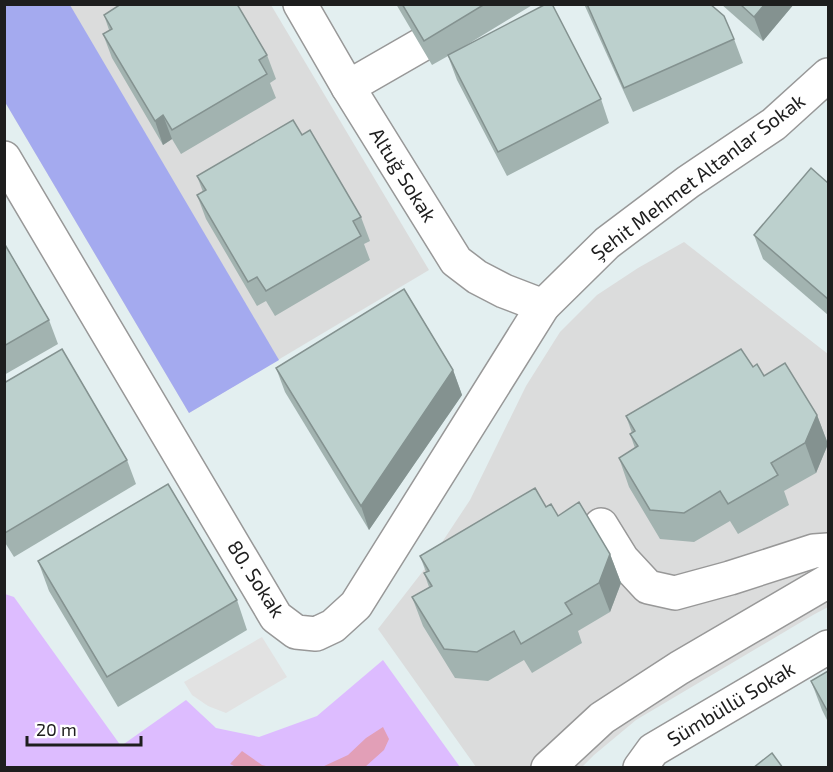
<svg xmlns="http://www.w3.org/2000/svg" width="833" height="772" viewBox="0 0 833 772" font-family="'Exo 2',sans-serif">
  <rect width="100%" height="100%" fill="#e3eff0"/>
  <g fill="#dbdcdc">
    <path d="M4 5H271L429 270 189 413 5 102Z"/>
    <path d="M684 242 828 354V607L813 615 636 720 594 755 582 767H476L378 629 423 571 470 500 526 386 560 332 597 295 638 268Z"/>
  </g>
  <path fill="#a4aaef" d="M4 5H70L279 360 189 413 5 102Z"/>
  <path fill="#ddbcff" d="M5 594 14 597 121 746 186 700 216 728 259 737 317 716 383 660 460 767 5 768Z"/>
  <path fill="#e2e2e2" d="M262 637 287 677 226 713 208 706 192 695 184 682Z"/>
  <g fill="#e29fb7">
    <path d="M383 727 389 739 384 750 365 767H322L348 755 366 738Z"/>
    <path d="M242 751 262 765 270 767H236L230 764Z"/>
  </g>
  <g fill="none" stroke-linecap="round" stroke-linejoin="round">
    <defs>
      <g id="minor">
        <path d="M300 4 348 87 456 261 477 277 504 291 543 306"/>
        <path d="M348 87 421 45"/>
        <path d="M4 158 276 617 296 632 316 634 333 626 356 605 543 306 607 243 688 182 774 124 828 75"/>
        <path d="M601 525 622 559 648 587 675 593 730 578 814 551 828 550"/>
        <path d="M548 768 602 718 679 668 828 581"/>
        <path d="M640 768 653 750 828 647"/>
      </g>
    </defs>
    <use href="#minor" stroke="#989898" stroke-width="36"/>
    <use href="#minor" stroke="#fff" stroke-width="33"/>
  </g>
  <g fill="#a2b3b0">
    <path d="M396 4H534L455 52 601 99 609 123 507 176 457 80 448 56 432 65Z"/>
    <path d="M584 4H710L734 39 743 63 633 112Z"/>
    <path d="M721 4H794L763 41Z"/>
    <path d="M104 15 267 55 276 79 270 83 276 98 181 154 172 139 163 145 112 58 103 34 109 30Z"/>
    <path d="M302 135 361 217 370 241 364 244 370 260 275 316 266 301 257 306 206 219 197 195 203 192 197 176Z"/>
    <path d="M828 183V315L763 259 754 235Z"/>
    <path d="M4 243 49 320 58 344 4 375Z"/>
    <path d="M753 367 817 415 828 444 816 473 784 491 789 505 738 534 730 521 694 542 660 539 629 487 619 458 635 448 630 434 632 433 626 416Z"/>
    <path d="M276 368 453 370 462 395 369 530 285 392Z"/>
    <path d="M4 383 127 460 136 484 14 557 4 541Z"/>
    <path d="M546 507 610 554 621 583 610 612 578 631 582 643 532 673 524 660 488 681 455 678 423 626 412 597 429 587 424 573 426 572 420 556Z"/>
    <path d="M38 561 237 600 247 630 118 707 49 591Z"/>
    <path d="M828 671V722L822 710 811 681Z"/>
  </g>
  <g fill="#849290">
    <path d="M765 4H794L763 41 754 17Z"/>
    <path d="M163 115 172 139 163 145 155 121Z"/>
    <path d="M453 370 462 395 369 530 361 506Z"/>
    <path d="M817 415 828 444 816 473 805 443Z"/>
    <path d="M610 554 621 583 610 612 599 583Z"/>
  </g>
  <g fill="#bcd0cd" stroke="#849290" stroke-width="1.5">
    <path d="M121 4H237L267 55 259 60 267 74 172 130 163 115 155 121 103 34 112 29 104 15Z"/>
    <path d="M402 4H485L424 41Z"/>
    <path d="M546 4H552L601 99 498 152 448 55Z"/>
    <path d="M587 4H710L724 16 734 39 624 88Z"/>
    <path d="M740 4H765L754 17Z"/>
    <path d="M293 120 302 135 310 130 361 217 353 221 361 236 266 291 257 277 248 282 197 195 206 190 197 176Z"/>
    <path d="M811 168 828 183V299L754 235Z"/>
    <path d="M4 243 49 320 4 346Z"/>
    <path d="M404 289 453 370 361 506 276 368Z"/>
    <path d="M62 349 127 460 5 533 4 383Z"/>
    <path d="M741 349 753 367 757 364 764 376 785 363 817 415 805 443 771 463 778 475 728 504 720 491 684 513 650 510 619 458 638 446 630 434 635 431 626 416Z"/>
    <path d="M168 484 237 600 107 677 38 561Z"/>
    <path d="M535 488 546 507 551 504 558 516 579 502 610 554 599 583 565 603 572 614 521 644 514 631 477 652 444 649 412 597 432 586 424 573 429 571 420 556Z"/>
    <path d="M828 671V712L811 681Z"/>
    <path d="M772 753 783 768H753Z"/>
  </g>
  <g text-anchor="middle" stroke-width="6" stroke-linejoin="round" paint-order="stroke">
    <g font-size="20" fill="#1e1e1e" stroke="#fff">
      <text transform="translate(403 175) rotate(58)" y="7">Altuğ Sokak</text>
      <text transform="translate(698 177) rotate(-37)" y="7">Şehit Mehmet Altanlar Sokak</text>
      <text transform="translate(256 579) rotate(57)" y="7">80. Sokak</text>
      <text transform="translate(731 704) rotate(-31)" y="7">Sümbüllü Sokak</text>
    </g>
  </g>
  <rect width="833" height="772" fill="none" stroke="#1e1e1e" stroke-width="12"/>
  <path d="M27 736v9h114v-9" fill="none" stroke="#1e1e1e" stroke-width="3"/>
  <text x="36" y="736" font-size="18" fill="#1e1e1e" stroke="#ffffff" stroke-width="4.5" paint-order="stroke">20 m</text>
</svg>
